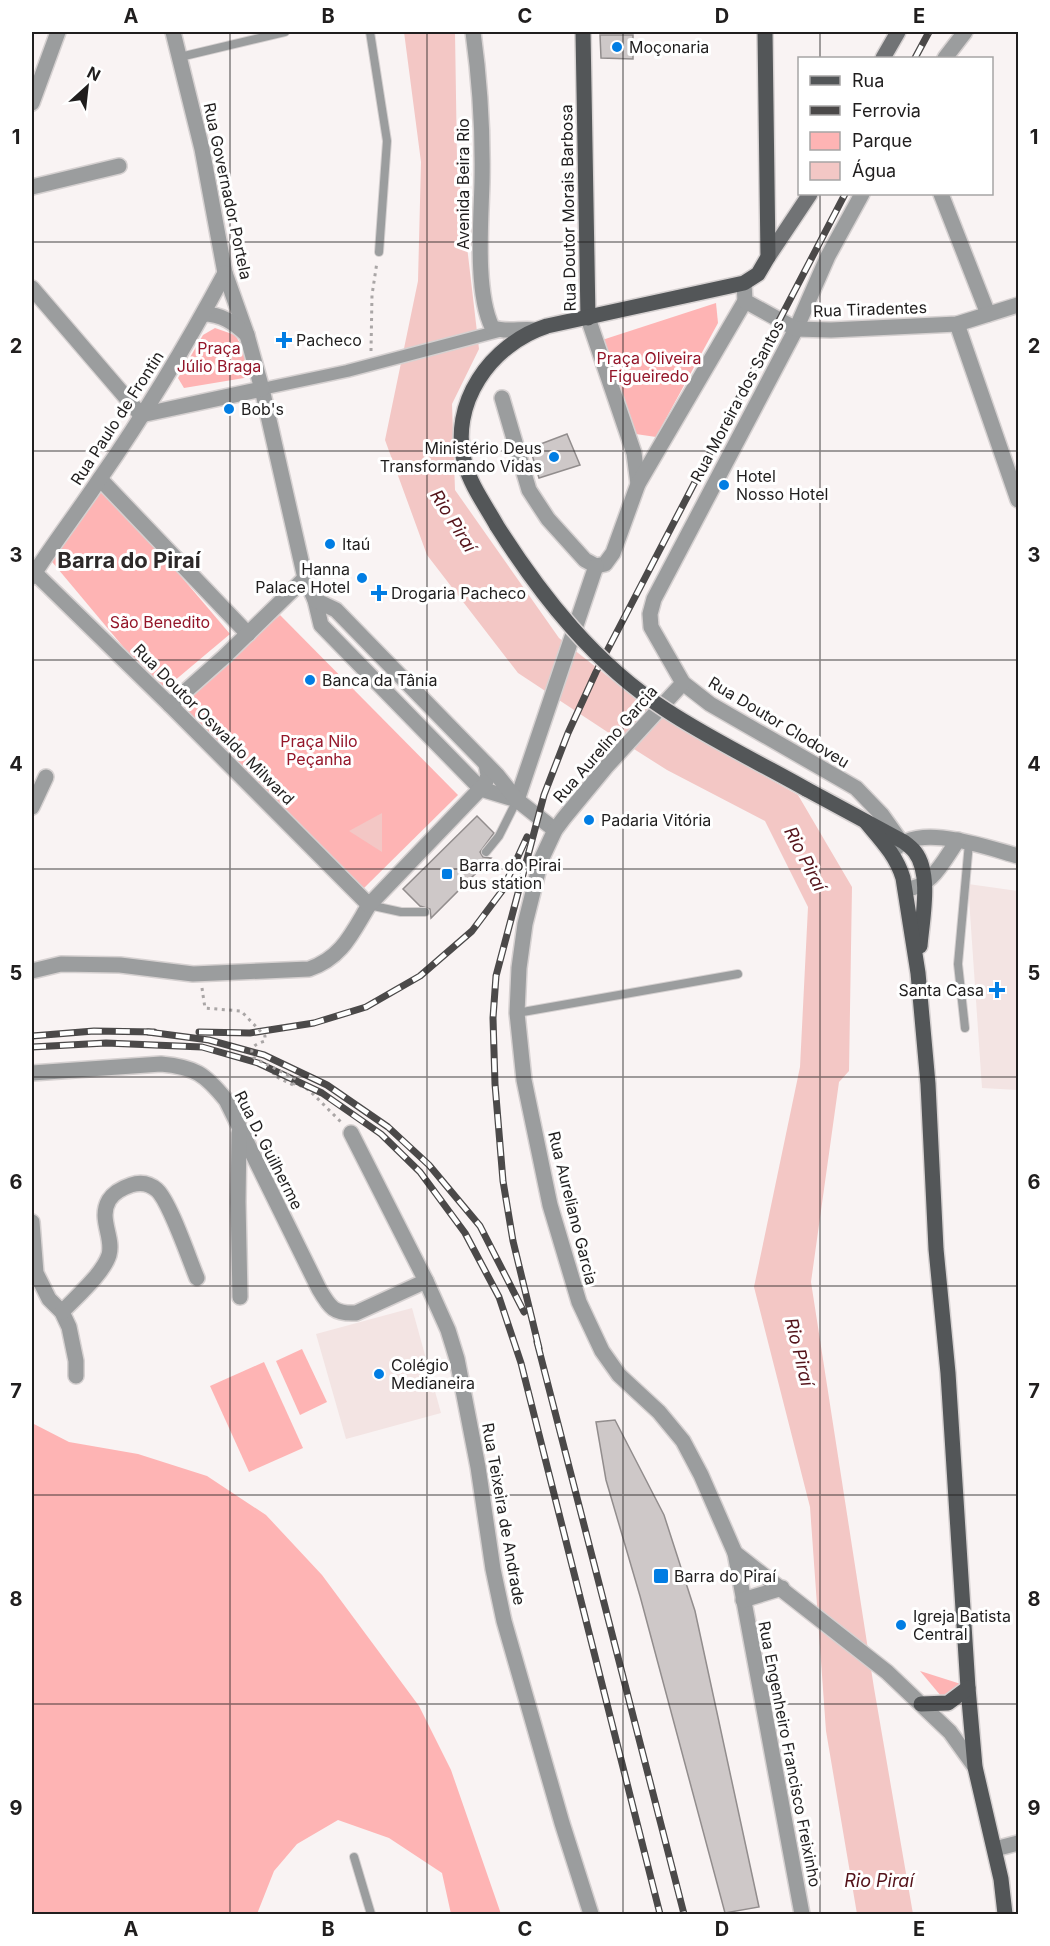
<svg xmlns="http://www.w3.org/2000/svg" width="1050" height="1946" viewBox="0 0 1050 1946" font-family="Inter,sans-serif">
  <rect width="100%" height="100%" fill="#f9f3f3"/>
  <g fill="#f3e4e3">
    <path d="M968 884 1018 891V1090L982 1088Z"/>
    <path d="M412 1308 441 1413 346 1439 316 1334Z"/>
  </g>
  <g fill="#feb4b4">
    <path d="M716 303 718 323 656 437 629 433 599 341Z"/>
    <path d="M215 328 235 335 248 356 250 377 184 388 178 378 203 335Z"/>
    <path d="M100 481 230 634 161 692 48 557Z"/>
    <path d="M280 615 458 795 362 890 176 703Z"/>
    <path d="M302 1349 327 1402 300 1415 276 1361Z"/>
    <path d="M264 1362 303 1448 249 1472 210 1386Z"/>
    <path d="M32 1423 69 1442 138 1454 207 1476 266 1515 322 1575 419 1706 451 1770 501 1914H451L442 1873 389 1838 338 1820 297 1844 274 1871 257 1914H32Z"/>
    <path d="M920 1671 964 1685 949 1701 941 1696Z"/>
  </g>
  <g fill="#f3c7c5">
    <path d="M404 32H455L457 161 479 349 452 404 455 490 559 638 648 708 683 730 798 795 852 887 849 1071 839 1082 811 1282 874 1688 913 1914H857L826 1731 810 1507 754 1287 800 1067 808 907 765 821 667 770 615 737 518 673 427 555 385 440 418 281 421 162Z"/>
    <circle cx="224" cy="361" r="9"/>
    <path d="M382 813V852L349 831Z"/>
  </g>
  <g fill="#cec8c8" stroke="#928d8d" stroke-width="1.5">
    <path d="M600 35H633V59L601 58Z"/>
    <path d="M567 434 580 465 539 478 530 448Z"/>
    <path d="M477 816 494 833 480 852 483 857 491 858 431 918 430 909 420 906 403 889Z"/>
    <path d="M615 1420 664 1515 695 1611 759 1907 725 1913 640 1596 606 1480 596 1422Z"/>
  </g>
  <g fill="none" stroke-linecap="round" stroke-linejoin="round">
    <defs>
      <g id="service">
        <path d="M370 32 387 141 379 252"/>
        <path d="M180 57 285 32"/>
        <path d="M486 852 499 836 517 800"/>
        <path d="M369 905 401 912H425"/>
        <path d="M517 1013 738 974"/>
        <path d="M965 1028 958 964 969 843"/>
        <path d="M354 1857 371 1914"/>
      </g>
      <path id="pedestrian" d="M262 389 347 371 499 331"/>
      <g id="minor">
        <path d="M473 32C480 82 483 131 482 182 481 221 475 292 492 327 503 333 522 328 536 330"/>
        <path d="M32 187 119 166"/>
        <path d="M32 288 141 415"/>
        <path d="M588 318 634 453 638 484"/>
        <path d="M957 324 1018 500"/>
        <path d="M502 398 529 490 548 519 585 560 596 566 605 564 613 553 638 484 745 301"/>
        <path d="M100 479 248 634"/>
        <path d="M517 800 596 566"/>
        <path d="M32 807 46 777"/>
        <path d="M892 853C914 820 988 848 1018 856"/>
        <path d="M905 888C930 891 945 858 958 840"/>
        <path d="M32 971 61 964 120 965 193 974 309 969C342 958 352 933 369 905"/>
        <path d="M32 1073 161 1064C195 1067 205 1074 226 1100L319 1289C330 1308 334 1314 356 1313L426 1281"/>
        <path d="M239 1133 238 1202 240 1297"/>
        <path d="M351 1133 426 1281 448 1330 457 1359 478 1467 493 1569 504 1621 562 1823 591 1914"/>
        <path d="M32 1222 36 1273 49 1299 62 1312 69 1327 76 1361V1376"/>
        <path d="M62 1312C76 1297 103 1274 109 1255 114 1237 98 1219 109 1200 114 1192 122 1188 131 1185 140 1182 149 1183 157 1190 170 1202 189 1259 197 1278"/>
        <path d="M735 1553 802 1914"/>
        <path d="M743 1600 782 1588"/>
        <path d="M995 1849 1018 1843"/>
      </g>
      <g id="tertiary">
        <path d="M173 32 202 149 225 273 247 335 262 389 305 578 315 600 321 625 481 789 517 800"/>
        <path d="M945 58 965 32"/>
        <path d="M32 103 58 32"/>
        <path d="M862 194 828 256 796 329 654 599 650 614 651 627 683 683 710 704 856 788 882 815 899 839"/>
        <path d="M941 194 988 314"/>
        <path d="M744 283 745 301 796 329 831 330 957 324 1018 305"/>
        <path d="M203 314C222 314 234 323 247 335"/>
        <path d="M141 415 262 389"/>
        <path d="M32 570 170 705 369 905 485 784 488 775 486 764"/>
        <path d="M32 577C53 544 77 513 99 480 145 414 187 344 225 273"/>
        <path d="M315 600 336 610 497 775 517 800 555 830"/>
        <path d="M683 683 606 767 564 818 555 830 541 860 525 924 519 968 517 1013 524 1080 550 1205 579 1302 602 1351 619 1375 659 1412 683 1441 701 1475 735 1553 887 1672 950 1732 975 1767"/>
        <path d="M170 705 224 657 305 578"/>
      </g>
      <g id="secondary">
        <path d="M883 58 898 32"/>
        <path d="M768 257 810 194"/>
      </g>
      <g id="primary">
        <path d="M583 32 588 318"/>
        <path d="M497 526C486 506 471 486 465 464 448 404 491 344 547 326L744 283 758 274 768 257 765 32"/>
        <path d="M806 789 904 842C908 845 912 848 915 852 932 874 922 920 920 946"/>
        <path d="M866 822C881 840 896 855 903 878L918 973 928 1084 936 1249 948 1373 968 1688 975 1767 1001 1879 1005 1914"/>
        <path d="M921 1704 948 1703 968 1688"/>
      </g>
    </defs>
    <use href="#service" stroke="#d6d1d1" stroke-width="10"/>
    <use href="#pedestrian" stroke="#d6d1d1" stroke-width="15"/>
    <use href="#minor" stroke="#d6d1d1" stroke-width="18"/>
    <use href="#tertiary" stroke="#d6d1d1" stroke-width="18"/>
    <use href="#secondary" stroke="#d6d1d1" stroke-width="18"/>
    <use href="#primary" stroke="#d6d1d1" stroke-width="18"/>
    <g stroke="#aaa6a6" stroke-width="3" stroke-dasharray="3 4.5" stroke-linecap="butt">
      <path d="M371 351 372 295 377 262"/>
      <path d="M202 988 203 995"/>
      <path d="M293 1085 273 1075 274 1073 309 1090 341 1122"/>
    </g>
    <use href="#service" stroke="#9b9d9e" stroke-width="8"/>
    <use href="#pedestrian" stroke="#9b9d9e" stroke-width="12"/>
    <use href="#minor" stroke="#9b9d9e" stroke-width="15"/>
    <use href="#tertiary" stroke="#9b9d9e" stroke-width="15"/>
    <use href="#secondary" stroke="#717375" stroke-width="15"/>
    <use href="#primary" stroke="#535658" stroke-width="15"/>
    <defs>
      <g id="rail">
        <path d="M915 58 929 32"/>
        <path d="M148 1032 209 1040 264 1055 327 1085 388 1127 429 1165 480 1226 524 1312"/>
        <path d="M199 1032 250 1033 314 1023 366 1007 420 976 472 931 502 891 527 837"/>
        <path d="M32 1036 94 1031 154 1032"/>
        <path d="M32 1047 106 1043 202 1047 258 1063 322 1093 381 1134 420 1172 465 1233 499 1297 521 1363 660 1914"/>
        <path d="M537 1342 684 1914"/>
        <path d="M539 1348 513 1241 503 1181 495 1084 493 1018 496 976 544 795 568 733 596 672 845 194"/>
      </g>
    </defs>
    <use href="#rail" stroke="#4b4949" stroke-width="7"/>
    <use href="#rail" stroke="#fff" stroke-width="4.5" stroke-dasharray="14" stroke-linecap="butt"/>
    <defs>
      <path id="primary-bridge" d="M497 526C542 597 595 664 666 710 710 739 760 763 806 789"/>
    </defs>
    <use href="#primary-bridge" stroke="#d6d1d1" stroke-width="18" stroke-linecap="butt"/>
    <path stroke="#aaa6a6" stroke-width="3" stroke-dasharray="3 4.5" stroke-linecap="butt" d="M203 995 205 1008 241 1011 265 1036V1041C255 1044 248 1048 254 1058L296 1079 293 1085"/>
    <use href="#primary-bridge" stroke="#535658" stroke-width="15"/>
  </g>
  <path fill="none" stroke="#201e1e" stroke-width="1.5" stroke-opacity="0.55" d="M230 32V1914M427 32V1914M623 32V1914M820 32V58M820 194V1914M32 242H1018M32 451H1018M32 660H1018M32 869H1018M32 1077H1018M32 1286H1018M32 1495H1018M32 1704H1018"/>
  <g fill="#017de3" stroke="#fff" stroke-width="2">
    <circle cx="617" cy="47" r="6"/>
    <path d="M281 331h6v6h6v6h-6v6h-6v-6h-6v-6h6z"/>
    <circle cx="229" cy="409" r="6"/>
    <circle cx="554" cy="457" r="6"/>
    <circle cx="724" cy="485" r="6"/>
    <circle cx="330" cy="544" r="6"/>
    <circle cx="362" cy="578" r="6"/>
    <path d="M376 584h6v6h6v6h-6v6h-6v-6h-6v-6h6z"/>
    <circle cx="310" cy="680" r="6"/>
    <circle cx="589" cy="820" r="6"/>
    <rect x="441" y="868" width="12" height="12" rx="3"/>
    <path d="M994 981h6v6h6v6h-6v6h-6v-6h-6v-6h6z"/>
    <circle cx="379" cy="1374" r="6"/>
    <rect x="653" y="1568" width="16" height="16" rx="3"/>
    <circle cx="901" cy="1625" r="6"/>
  </g>
  <g text-anchor="middle" stroke-width="6" stroke-linejoin="round" paint-order="stroke">
    <g font-size="16" fill="#201e1e" stroke="#fff" text-anchor="start">
      <text x="629" y="53">Moçonaria</text>
      <text x="296" y="346">Pacheco</text>
      <text x="241" y="415">Bob's</text>
      <text x="542" y="454" text-anchor="end">Ministério Deus<tspan x="542" dy="18">Transformando Vidas</tspan></text>
      <text x="736" y="482">Hotel<tspan x="736" dy="18">Nosso Hotel</tspan></text>
      <text x="342" y="550">Itaú</text>
      <text x="350" y="575" text-anchor="end">Hanna<tspan x="350" dy="18">Palace Hotel</tspan></text>
      <text x="391" y="599">Drogaria Pacheco</text>
      <text x="322" y="686">Banca da Tânia</text>
      <text x="601" y="826">Padaria Vitória</text>
      <text x="459" y="871">Barra do Pirai<tspan x="459" dy="18">bus station</tspan></text>
      <text x="984" y="996" text-anchor="end">Santa Casa</text>
      <text x="391" y="1371">Colégio<tspan x="391" dy="18">Medianeira</tspan></text>
      <text x="674" y="1582">Barra do Piraí</text>
      <text x="913" y="1622">Igreja Batista<tspan x="913" dy="18">Central</tspan></text>
    </g>
    <g font-size="16" fill="#201e1e" stroke="#fff">
      <text transform="translate(463 184) rotate(-90)" y="6">Avenida Beira Rio</text>
      <text transform="translate(228 191) rotate(78)" y="6">Rua Governador Portela</text>
      <text transform="translate(568 208) rotate(-91)" y="6">Rua Doutor Morais Barbosa</text>
      <text transform="translate(870 309) rotate(-2)" y="6">Rua Tiradentes</text>
      <text transform="translate(737 401) rotate(-62)" y="6">Rua Moreira dos Santos</text>
      <text transform="translate(117 418) rotate(-57)" y="6">Rua Paulo de Frontin</text>
      <text transform="translate(779 722) rotate(31)" y="6">Rua Doutor Clodoveu</text>
      <text transform="translate(214 724) rotate(45)" y="6">Rua Doutor Oswaldo Milward</text>
      <text transform="translate(605 744) rotate(-49)" y="6">Rua Aurelino Garcia</text>
      <text transform="translate(269 1150) rotate(63)" y="6">Rua D. Guilherme</text>
      <text transform="translate(573 1208) rotate(76)" y="6">Rua Aureliano Garcia</text>
      <text transform="translate(504 1514) rotate(80)" y="6">Rua Teixeira de Andrade</text>
      <text transform="translate(790 1754) rotate(79)" y="6">Rua Engenheiro Francisco Freixinho</text>
    </g>
    <g font-size="16" fill="#94162a" stroke="#fff">
      <text x="219" y="354">Praça<tspan x="219" dy="18">Júlio Braga</tspan></text>
      <text x="649" y="364">Praça Oliveira<tspan x="649" dy="18">Figueiredo</tspan></text>
      <text x="160" y="628">São Benedito</text>
      <text x="319" y="747">Praça Nilo<tspan x="319" dy="18">Peçanha</tspan></text>
    </g>
    <g font-size="18" font-style="italic" fill="#54131a" stroke="#fff">
      <text transform="translate(453 521) rotate(58)" y="6">Rio Piraí</text>
      <text transform="translate(805 859) rotate(63)" y="6">Rio Piraí</text>
      <text transform="translate(799 1352) rotate(76)" y="6">Rio Piraí</text>
      <text x="879" y="1887">Rio Piraí</text>
    </g>
    <g font-size="22" font-weight="bold" fill="#2d2929" stroke="#fff">
      <text x="129" y="568">Barra do Piraí</text>
    </g>
  </g>
  <rect width="1050" height="1946" fill="none" stroke="#ffffff" stroke-width="66"/>
  <rect x="798" y="57" width="195" height="138" fill="#ffffff" stroke="#a6a5a5" stroke-width="1.5"/>
  <rect x="810" y="76" width="30" height="9" fill="#535658" stroke="#a6a5a5" stroke-width="1.5"/>
  <text x="852" y="87" font-size="18" fill="#201e1e">Rua</text>
  <rect x="810" y="106" width="30" height="9" fill="#4b4949" stroke="#a6a5a5" stroke-width="1.5"/>
  <text x="852" y="117" font-size="18" fill="#201e1e">Ferrovia</text>
  <rect x="810" y="132" width="30" height="18" fill="#feb4b4" stroke="#a6a5a5" stroke-width="1.5"/>
  <text x="852" y="147" font-size="18" fill="#201e1e">Parque</text>
  <rect x="810" y="162" width="30" height="18" fill="#f3c7c5" stroke="#a6a5a5" stroke-width="1.5"/>
  <text x="852" y="177" font-size="18" fill="#201e1e">Água</text>
  <g transform="translate(87 87) rotate(27)" stroke="#ffffff" stroke-width="4.5" paint-order="stroke">
  <path d="M0-4.5L10 22L0 15L-10 22Z" fill="#201e1e"/>
  <text y="-9" font-size="16" font-weight="bold" text-anchor="middle" fill="#201e1e">N</text>
  </g>
  <rect x="33" y="33" width="984" height="1880" fill="none" stroke="#201e1e" stroke-width="2"/>
  <g font-size="20" text-anchor="middle" font-weight="bold" fill="#201e1e">
    <text x="131" y="23">A</text>
    <text x="328" y="23">B</text>
    <text x="525" y="23">C</text>
    <text x="722" y="23">D</text>
    <text x="919" y="23">E</text>
    <text x="16" y="144">1</text>
    <text x="1034" y="144">1</text>
    <text x="16" y="353">2</text>
    <text x="1034" y="353">2</text>
    <text x="16" y="562">3</text>
    <text x="1034" y="562">3</text>
    <text x="16" y="771">4</text>
    <text x="1034" y="771">4</text>
    <text x="16" y="980">5</text>
    <text x="1034" y="980">5</text>
    <text x="16" y="1189">6</text>
    <text x="1034" y="1189">6</text>
    <text x="16" y="1398">7</text>
    <text x="1034" y="1398">7</text>
    <text x="16" y="1606">8</text>
    <text x="1034" y="1606">8</text>
    <text x="16" y="1815">9</text>
    <text x="1034" y="1815">9</text>
    <text x="131" y="1936">A</text>
    <text x="328" y="1936">B</text>
    <text x="525" y="1936">C</text>
    <text x="722" y="1936">D</text>
    <text x="919" y="1936">E</text>
  </g>
</svg>
